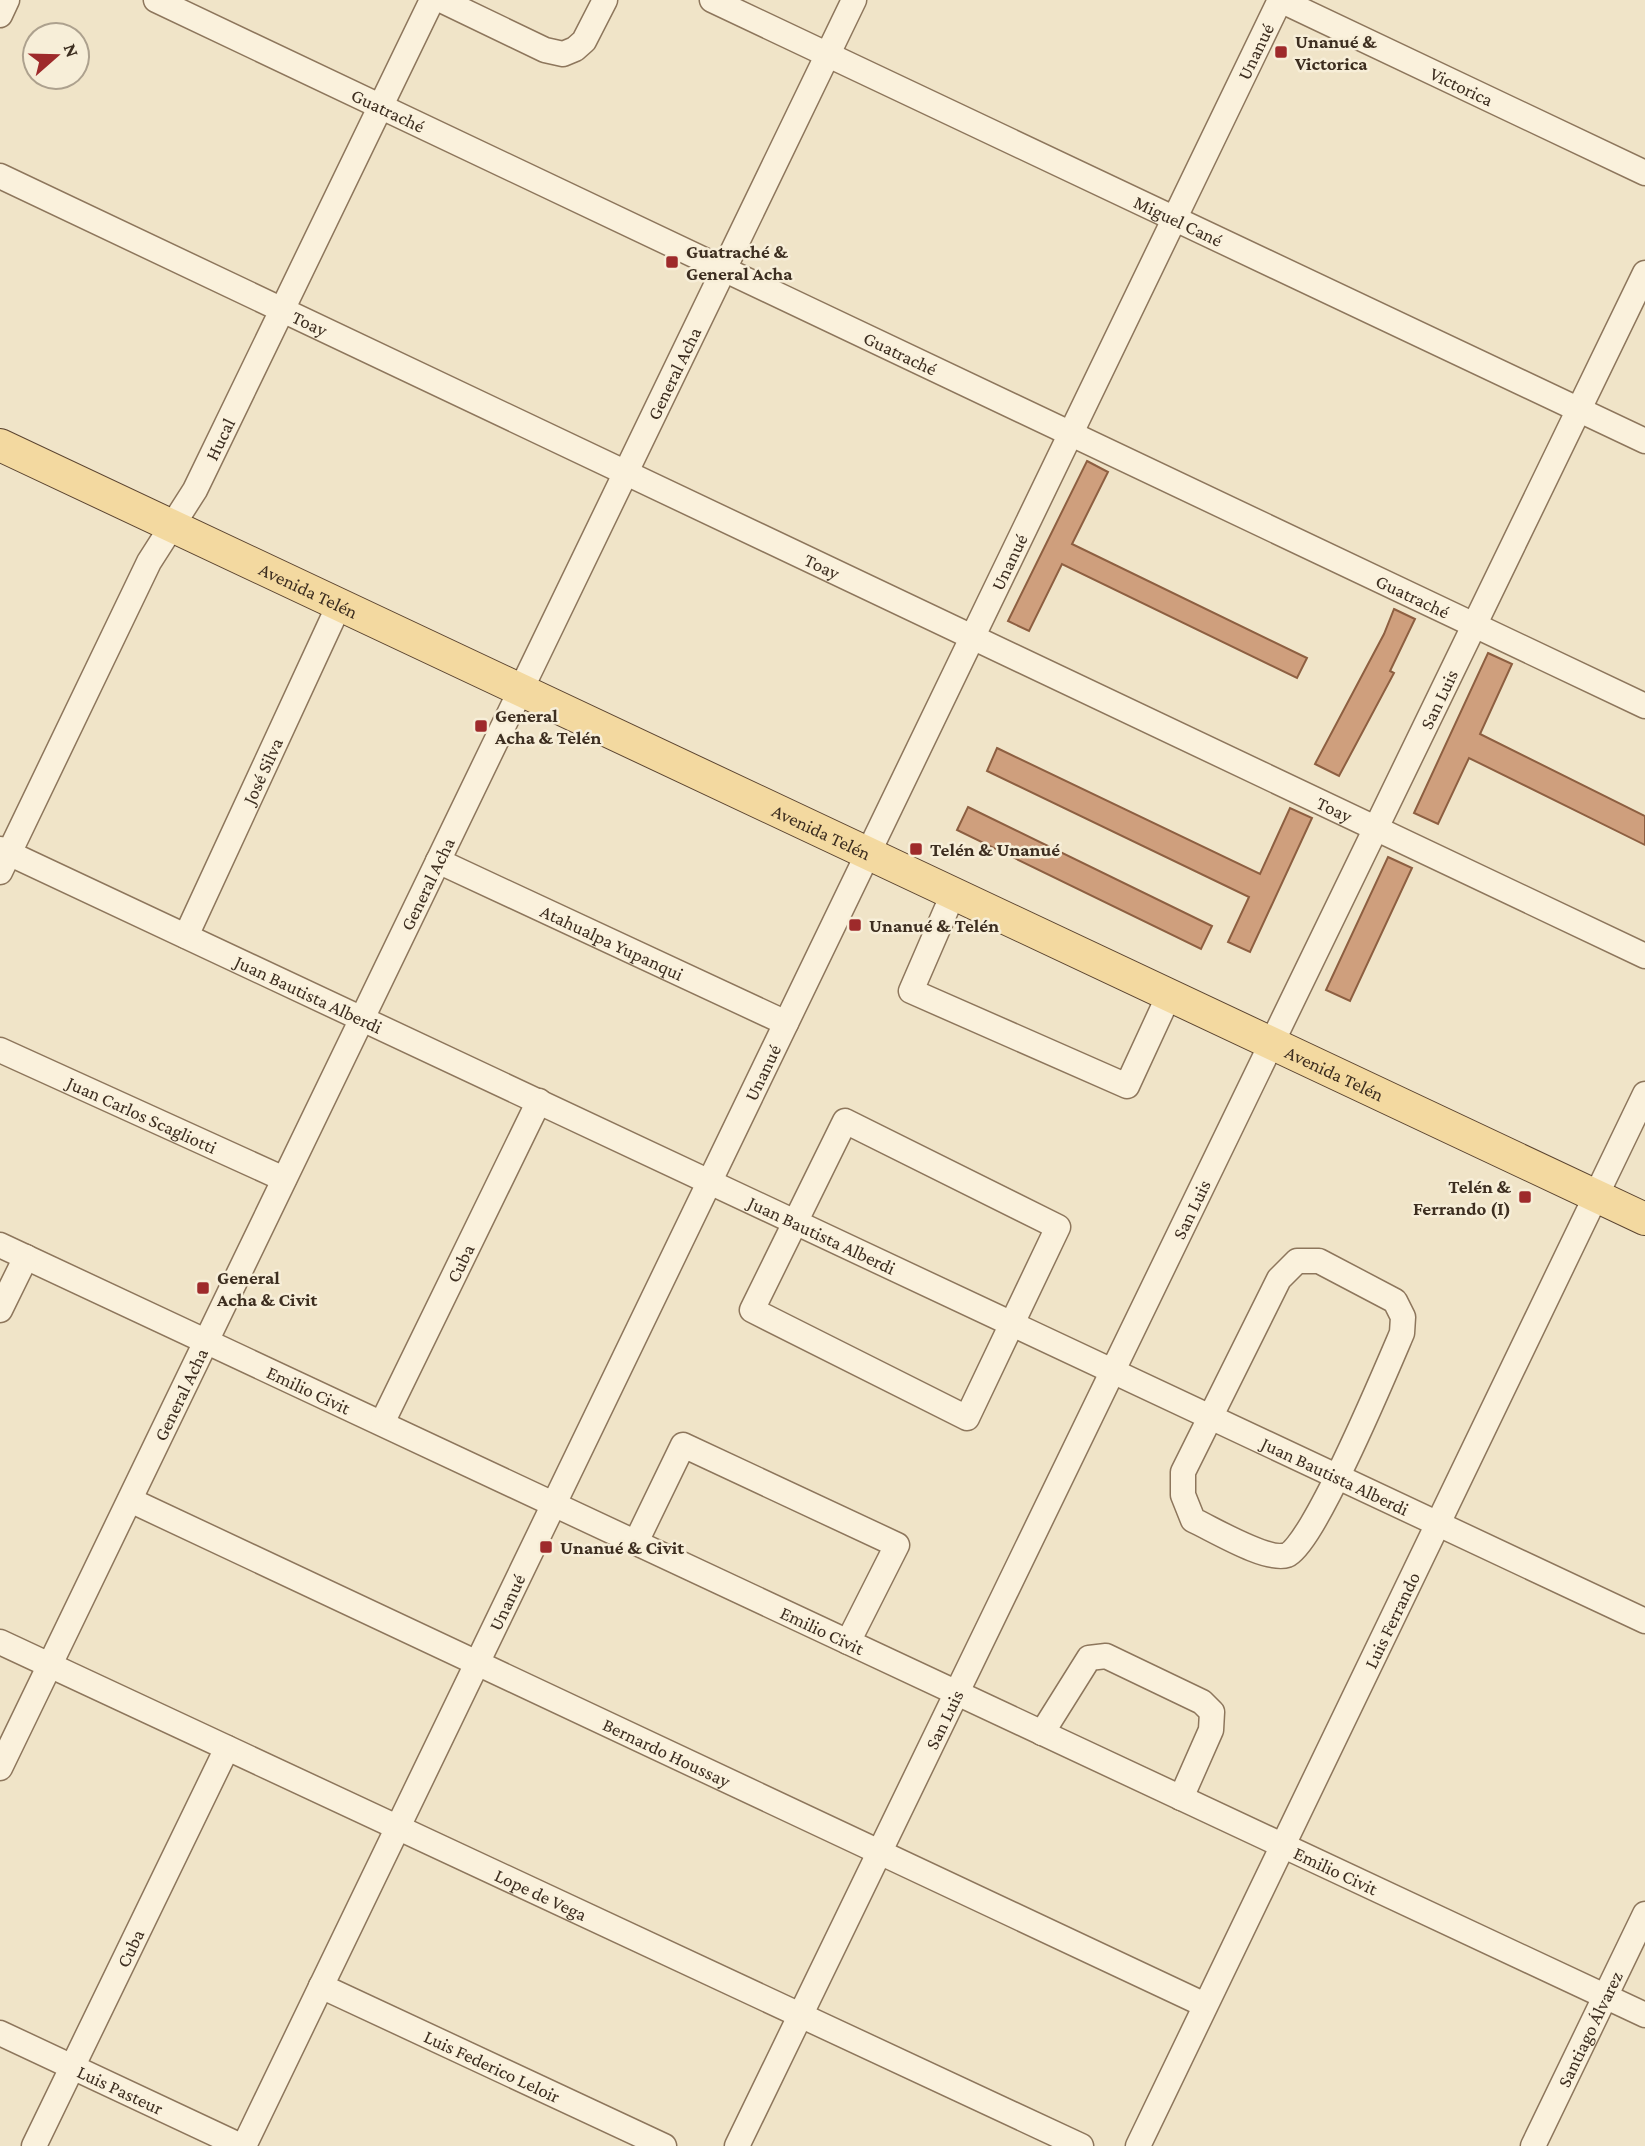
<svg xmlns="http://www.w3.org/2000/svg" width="1645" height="2146" viewBox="0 0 1645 2146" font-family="'Crimson Pro',serif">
  <rect width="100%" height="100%" fill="#f0e4c8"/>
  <g fill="#cf9f7d" stroke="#8d5f41" stroke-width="2">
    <path d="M1087 461 1108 472 1072 544 1307 658 1297 678 1062 564 1029 631 1008 621Z"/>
    <path d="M1394 609 1415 619 1390 671 1394 673 1339 776 1315 764 1384 634Z"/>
    <path d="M1488 653 1512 664 1480 734 1645 816V845L1469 758 1438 824 1414 813Z"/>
    <path d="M997 748 1260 874 1290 808 1312 818 1250 952 1228 942 1249 897 987 771Z"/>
    <path d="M968 807 1212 926 1201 949 957 830Z"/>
    <path d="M1388 857 1412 868 1350 1001 1326 990Z"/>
  </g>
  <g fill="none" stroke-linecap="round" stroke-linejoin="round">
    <defs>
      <g id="minor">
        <path id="s1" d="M156 0 1645 706"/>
        <path d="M441 0 545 50 563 54 575 49 584 41 605 0"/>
        <path id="s2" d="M712 0 1645 441"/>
        <path id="s3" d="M1280 0 1645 173"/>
        <path d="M0 15 7 0"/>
        <path id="s4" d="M0 176 1645 956"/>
        <path id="s5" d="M0 849 1645 1621"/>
        <path id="s6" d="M438 861 786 1023"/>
        <path id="s7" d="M0 872 149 562 195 490 432 0"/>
        <path d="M953 894 911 991 1127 1086 1169 995"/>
        <path id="s8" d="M186 936 339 605"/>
        <path id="s9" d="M0 1050 284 1179"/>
        <path d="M845 1121 1058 1227 967 1418 752 1310Z"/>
        <path id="s10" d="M0 1245 1645 2015"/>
        <path d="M1297 1261H1319L1395 1301 1403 1317 1402 1333C1387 1368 1313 1545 1287 1555 1267 1562 1213 1529 1193 1520L1183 1495V1472L1279 1279Z"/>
        <path d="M0 1310 26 1257"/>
        <path id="s11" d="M382 1423 539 1101"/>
        <path id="s12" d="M130 1500 1205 2005"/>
        <path d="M636 1542 683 1445 897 1545 848 1642"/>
        <path id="s13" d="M0 1642 1081 2146"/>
        <path d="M1042 1733 1089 1658 1106 1656 1202 1702 1212 1712 1211 1730 1181 1798"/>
        <path id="s14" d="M0 1768 854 0"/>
        <path id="s15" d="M321 1986 664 2146"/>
        <path id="s16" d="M0 2033 241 2146"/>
        <path id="s17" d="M34 2146 227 1748"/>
        <path id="s18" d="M244 2146 1280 0"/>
        <path id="s19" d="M737 2146 1645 273"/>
        <path id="s20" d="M1138 2146 1645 1094"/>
        <path id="s21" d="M1533 2146 1645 1914"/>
      </g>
      <g id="major">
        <path id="s22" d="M0 445 1645 1219"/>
      </g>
    </defs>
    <use href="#minor" stroke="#8d765c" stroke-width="27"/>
    <use href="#major" stroke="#5b4430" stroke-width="34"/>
    <use href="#minor" stroke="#faf1dc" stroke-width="24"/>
    <use href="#major" stroke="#f3d9a0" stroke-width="32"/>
  </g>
  <g fill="#9e2a2b" stroke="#f7eed8" stroke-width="2.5">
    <rect x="1274" y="45" width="14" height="14" rx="3.5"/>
    <rect x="665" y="255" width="14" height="14" rx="3.5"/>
    <rect x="474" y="719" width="14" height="14" rx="3.5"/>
    <rect x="909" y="842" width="14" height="14" rx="3.5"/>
    <rect x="848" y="918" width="14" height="14" rx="3.5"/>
    <rect x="1518" y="1190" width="14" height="14" rx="3.5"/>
    <rect x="196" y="1281" width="14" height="14" rx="3.5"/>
    <rect x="539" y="1540" width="14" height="14" rx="3.5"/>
  </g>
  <g text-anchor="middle" stroke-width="5" stroke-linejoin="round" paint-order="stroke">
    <g font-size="19" font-weight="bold" fill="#3d2e20" stroke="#f7eed8" text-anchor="start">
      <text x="1295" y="48">Unanué &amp;<tspan x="1295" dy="22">Victorica</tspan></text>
      <text x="686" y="258">Guatraché &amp;<tspan x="686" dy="22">General Acha</tspan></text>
      <text x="495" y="722">General<tspan x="495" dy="22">Acha &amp; Telén</tspan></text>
      <text x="930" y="856">Telén &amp; Unanué</text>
      <text x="869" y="932">Unanué &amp; Telén</text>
      <text x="1511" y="1193" text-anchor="end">Telén &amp;<tspan x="1511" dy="22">Ferrando (I)</tspan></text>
      <text x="217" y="1284">General<tspan x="217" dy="22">Acha &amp; Civit</tspan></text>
      <text x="560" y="1554">Unanué &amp; Civit</text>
    </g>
    <g font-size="19" fill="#3d2e20" stroke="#f7eed8">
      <text dy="7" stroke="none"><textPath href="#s18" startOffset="2326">Unanué</textPath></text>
      <text dy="7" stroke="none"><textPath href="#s3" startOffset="201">Victorica</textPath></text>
      <text dy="7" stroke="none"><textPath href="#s1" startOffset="257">Guatraché</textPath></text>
      <text dy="7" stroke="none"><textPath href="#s2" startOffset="516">Miguel Cané</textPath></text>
      <text dy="7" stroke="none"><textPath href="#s4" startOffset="343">Toay</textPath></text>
      <text dy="7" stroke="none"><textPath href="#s1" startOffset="824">Guatraché</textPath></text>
      <text dy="7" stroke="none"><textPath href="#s14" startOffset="1549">General Acha</textPath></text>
      <text dy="7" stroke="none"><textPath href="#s7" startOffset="486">Hucal</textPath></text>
      <text dy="7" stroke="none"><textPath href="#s18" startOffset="1759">Unanué</textPath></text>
      <text dy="7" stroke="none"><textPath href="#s4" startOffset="910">Toay</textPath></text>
      <text dy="7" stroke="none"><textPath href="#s22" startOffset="341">Avenida Telén</textPath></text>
      <text dy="7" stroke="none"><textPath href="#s1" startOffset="1391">Guatraché</textPath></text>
      <text dy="7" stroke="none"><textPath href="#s19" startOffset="1608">San Luis</textPath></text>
      <text dy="7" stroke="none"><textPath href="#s8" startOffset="182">José Silva</textPath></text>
      <text dy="7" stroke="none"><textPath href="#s4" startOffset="1477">Toay</textPath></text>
      <text dy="7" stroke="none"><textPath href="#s22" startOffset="908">Avenida Telén</textPath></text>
      <text dy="7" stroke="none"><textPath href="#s14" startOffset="982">General Acha</textPath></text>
      <text dy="7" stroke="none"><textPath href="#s6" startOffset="192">Atahualpa Yupanqui</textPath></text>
      <text dy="7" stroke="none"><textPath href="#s5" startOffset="341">Juan Bautista Alberdi</textPath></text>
      <text dy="7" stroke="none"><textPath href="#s18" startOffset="1192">Unanué</textPath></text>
      <text dy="7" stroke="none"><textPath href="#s22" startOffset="1475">Avenida Telén</textPath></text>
      <text dy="7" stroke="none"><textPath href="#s9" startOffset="156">Juan Carlos Scagliotti</textPath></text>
      <text dy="7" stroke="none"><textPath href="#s19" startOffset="1041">San Luis</textPath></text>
      <text dy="7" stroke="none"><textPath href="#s5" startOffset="908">Juan Bautista Alberdi</textPath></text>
      <text dy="7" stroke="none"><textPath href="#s11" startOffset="178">Cuba</textPath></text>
      <text dy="7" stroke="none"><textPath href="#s10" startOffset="341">Emilio Civit</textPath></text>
      <text dy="7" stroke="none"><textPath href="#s14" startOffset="415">General Acha</textPath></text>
      <text dy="7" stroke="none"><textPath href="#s5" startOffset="1475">Juan Bautista Alberdi</textPath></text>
      <text dy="7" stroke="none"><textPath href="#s18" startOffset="604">Unanué</textPath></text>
      <text dy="7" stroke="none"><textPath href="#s20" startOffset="584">Luis Ferrando</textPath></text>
      <text dy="7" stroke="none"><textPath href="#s10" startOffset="908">Emilio Civit</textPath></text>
      <text dy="7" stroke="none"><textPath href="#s19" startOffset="474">San Luis</textPath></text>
      <text dy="7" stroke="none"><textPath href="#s12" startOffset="593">Bernardo Houssay</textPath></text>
      <text dy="7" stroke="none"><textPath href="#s10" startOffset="1475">Emilio Civit</textPath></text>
      <text dy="7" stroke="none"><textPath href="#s13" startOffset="597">Lope de Vega</textPath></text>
      <text dy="7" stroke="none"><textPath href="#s17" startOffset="220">Cuba</textPath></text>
      <text dy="7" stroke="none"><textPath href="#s21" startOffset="130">Santiago Álvarez</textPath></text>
      <text dy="7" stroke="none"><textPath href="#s15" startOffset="189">Luis Federico Leloir</textPath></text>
      <text dy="7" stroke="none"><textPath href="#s16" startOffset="133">Luis Pasteur</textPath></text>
    </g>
  </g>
  <g transform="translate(56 56) rotate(70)"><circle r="33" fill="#f7eed8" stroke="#ada18e" stroke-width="2"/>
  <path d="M0-5L12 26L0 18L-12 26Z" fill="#9e2a2b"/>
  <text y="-10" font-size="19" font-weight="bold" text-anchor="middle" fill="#3d2e20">N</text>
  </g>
</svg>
